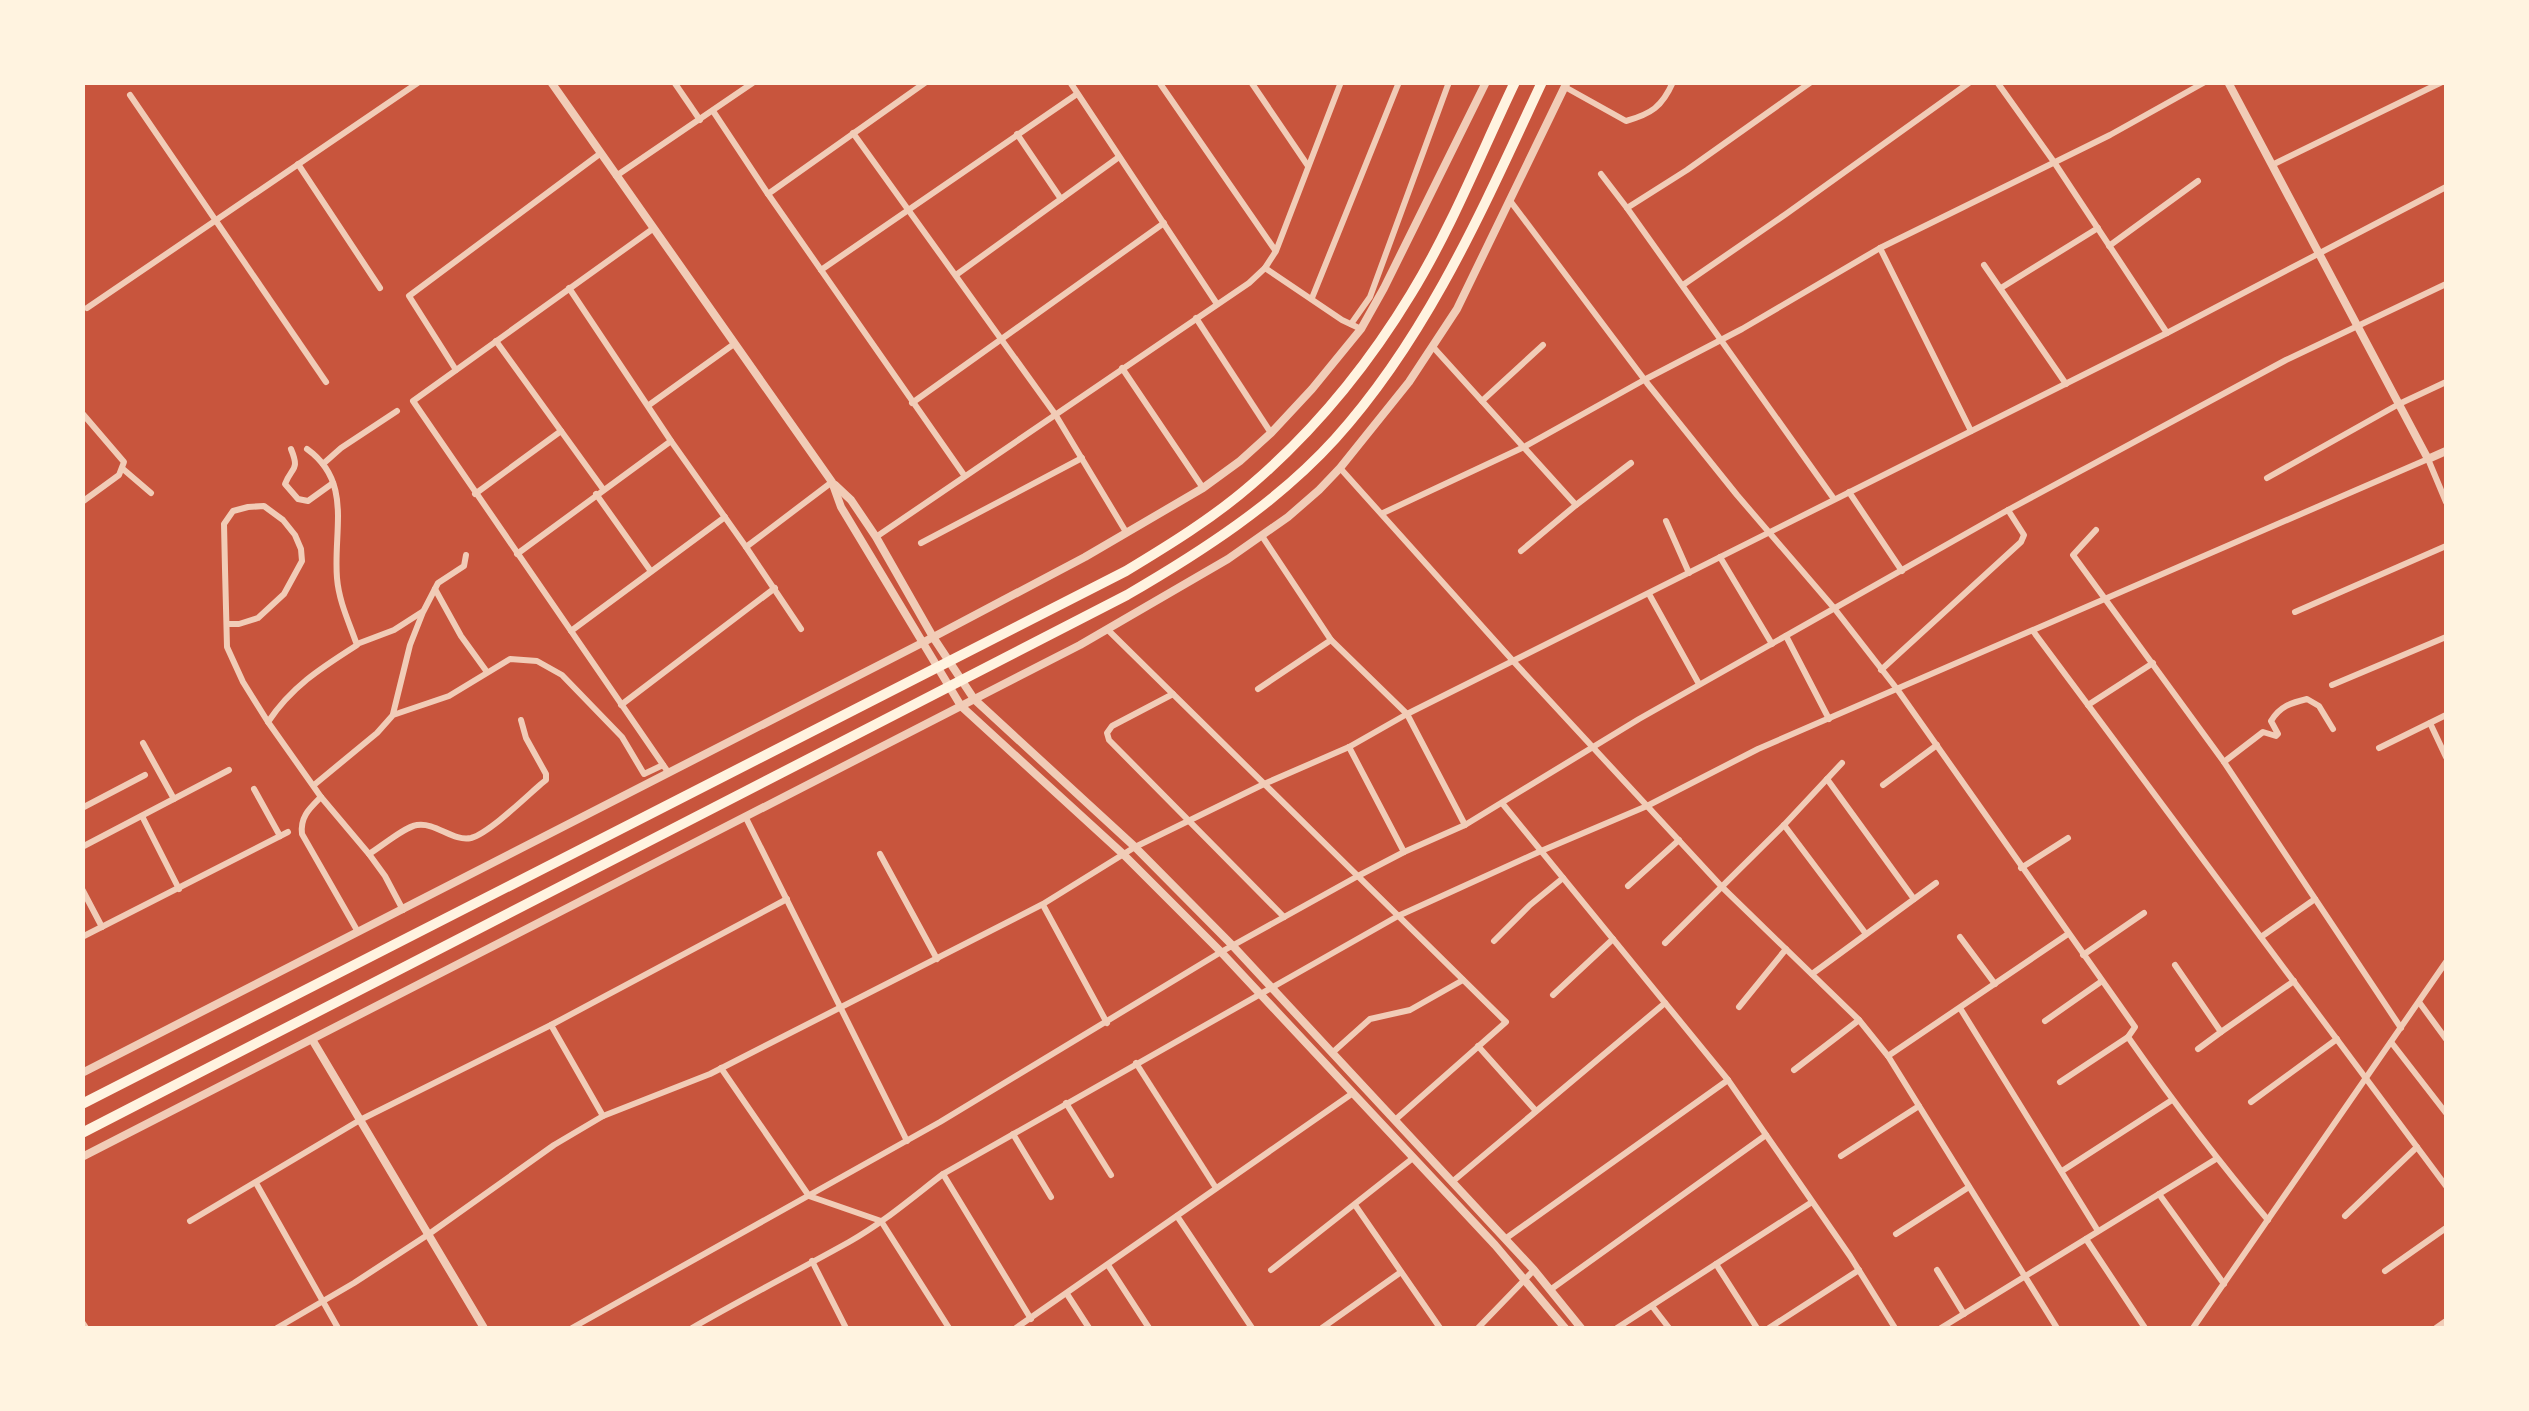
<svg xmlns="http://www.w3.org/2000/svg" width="2529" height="1411" viewBox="0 0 2529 1411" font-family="'Fira Sans Condensed',sans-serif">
  <rect width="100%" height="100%" fill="#c8553d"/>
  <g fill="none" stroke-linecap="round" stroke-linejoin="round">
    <g stroke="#f1ccb7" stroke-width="6">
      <path d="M674 82 700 120"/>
      <path d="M1070 82 1217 304"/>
      <path d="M1159 82 1275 250"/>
      <path d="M1251 82 1308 166"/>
      <path d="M1811 82 1687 170 1627 208 1834 499"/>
      <path d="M1997 82 2054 162 2167 333"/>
      <path d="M1565 87 1626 121C1651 114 1662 107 1673 82"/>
      <path d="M130 95 326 382"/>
      <path d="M713 111 768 194 964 475"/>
      <path d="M853 133 1055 414 1126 532"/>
      <path d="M1017 134 1061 199"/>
      <path d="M298 164 380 288"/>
      <path d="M2272 165 2442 82"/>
      <path d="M1601 174 1627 208"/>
      <path d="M616 176 754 82"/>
      <path d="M768 194 926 82"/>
      <path d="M1511 202 1647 383 1737 495 1834 608 1897 689 2135 1027 2128 1037C2172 1100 2218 1161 2268 1220"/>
      <path d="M654 228 413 401 668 772"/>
      <path d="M2109 246 2198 181"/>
      <path d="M1880 248 1971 431"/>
      <path d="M1984 265 2066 384"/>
      <path d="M1265 268 1342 320 1361 329"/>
      <path d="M821 270 1077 94"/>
      <path d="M956 275 1119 157"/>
      <path d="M1683 285 1786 214 1970 82"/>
      <path d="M569 288 671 441 746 547 801 629"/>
      <path d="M2001 288 2098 228"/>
      <path d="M1312 298 1399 82"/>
      <path d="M87 308 419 82"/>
      <path d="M1196 318 1271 433"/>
      <path d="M1351 324 1370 297 1449 82"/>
      <path d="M496 341 603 489"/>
      <path d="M1434 348 1576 505"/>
      <path d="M1122 368 1203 488"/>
      <path d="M456 370 409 296 601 153"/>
      <path d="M1482 401 1543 345"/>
      <path d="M912 403 1164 223"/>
      <path d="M649 405 734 344"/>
      <path d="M82 413 124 462 119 475 82 502"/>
      <path d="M291 449C300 471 292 466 285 484L298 499 308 501 333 483"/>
      <path d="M307 449C353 482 333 530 337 578 339 602 349 622 357 645 321 668 292 686 268 722L321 797 369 854 385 876 403 910"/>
      <path d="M323 464 341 448 397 411"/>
      <path d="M1340 468 1514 662 1722 887 1859 1020 1888 1056 2057 1328"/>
      <path d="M123 469 151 493"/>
      <path d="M2267 478 2399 404 2446 382"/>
      <path d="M1849 492 1902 571"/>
      <path d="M475 494 561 431"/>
      <path d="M596 494 650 570"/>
      <path d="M1383 513 1524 447 1644 380 1742 329 1880 248 2110 135 2205 82"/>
      <path d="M1666 521 1689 573"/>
      <path d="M2096 530 2073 555 2224 762 2401 1028"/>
      <path d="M1262 536 1331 640 1407 714 1465 825"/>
      <path d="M876 537 1249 283 1265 268 1276 251 1341 82"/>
      <path d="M921 543 1082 458"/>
      <path d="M746 547 832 482"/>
      <path d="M1521 551 1576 505 1631 463"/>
      <path d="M517 554 671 441"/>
      <path d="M1720 557 1772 644"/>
      <path d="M435 589 461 636 487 672"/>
      <path d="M1649 594 1699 684"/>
      <path d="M2295 612 2446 546"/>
      <path d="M227 624H239L258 618 284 594 302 561 301 549 295 535 283 520 264 506 248 507 233 511 224 524 225 569 227 647 243 682 268 722"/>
      <path d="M1108 630 1506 1022 1395 1120"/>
      <path d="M571 631 725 517"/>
      <path d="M2033 631 2446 1186"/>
      <path d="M1786 636 1829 719"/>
      <path d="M357 644 394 630 422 612"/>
      <path d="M1881 670 2021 542 2024 535 2008 510"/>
      <path d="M2332 685 2446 637"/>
      <path d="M1258 689 1331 640"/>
      <path d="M1173 694 1112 726 1107 733 1109 740 1284 917"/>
      <path d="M621 705 775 588"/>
      <path d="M2088 705 2153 663"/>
      <path d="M393 714 410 645 423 612 438 583 464 566 466 555"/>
      <path d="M2430 723 2446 757"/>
      <path d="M143 743 174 799"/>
      <path d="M1349 747 1404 852"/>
      <path d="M2379 748 2446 715"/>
      <path d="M2224 762 2263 732 2276 736 2278 734 2271 721C2280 706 2291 703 2307 699L2319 706 2333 729"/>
      <path d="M1827 779 1914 899"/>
      <path d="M314 785 377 733 393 715 449 696 510 659 537 661 562 675 622 737 644 774 663 765"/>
      <path d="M1883 785 1937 745"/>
      <path d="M254 789 280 836"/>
      <path d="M321 797C309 809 300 817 302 834L358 932"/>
      <path d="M1502 803 1728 1080 1850 1256 1895 1328"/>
      <path d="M82 808 145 775"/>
      <path d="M142 816 179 889"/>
      <path d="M746 818 907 1141"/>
      <path d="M1784 825 1866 934"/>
      <path d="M82 847 229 770"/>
      <path d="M369 854C381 847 404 827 417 825 436 822 453 842 471 838 489 833 526 797 541 784L546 780V774L526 738 521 720"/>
      <path d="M880 854 937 959"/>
      <path d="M2021 868 2068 838"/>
      <path d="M1628 886 1679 840"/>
      <path d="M82 889 102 927"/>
      <path d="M1043 905 1107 1023"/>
      <path d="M82 937 288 832"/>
      <path d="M1960 937 1995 984"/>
      <path d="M2261 937 2315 899"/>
      <path d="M1494 941 1530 905 1563 878"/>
      <path d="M1665 943 1784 825 1842 763"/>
      <path d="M2083 955 2144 913"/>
      <path d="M2175 965 2221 1032 2294 981"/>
      <path d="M1812 974 1936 883"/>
      <path d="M1553 995 1613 939"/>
      <path d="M2419 1002 2446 1039"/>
      <path d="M1739 1007 1786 949"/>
      <path d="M1960 1008 2098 1231"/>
      <path d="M2045 1021 2102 981"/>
      <path d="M2391 1042 2446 1113"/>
      <path d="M1478 1046 1536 1111"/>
      <path d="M2198 1049 2221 1032"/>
      <path d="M1332 1053 1370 1019 1410 1010 1463 980"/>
      <path d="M1888 1056 2068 934"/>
      <path d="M1136 1063 1216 1188"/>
      <path d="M721 1068 809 1196 881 1221 949 1328"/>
      <path d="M1794 1070 1859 1020"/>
      <path d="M2060 1082 2128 1037"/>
      <path d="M2251 1102 2337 1039"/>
      <path d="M1066 1103 1111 1175"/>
      <path d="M603 1116 551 1025 787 899"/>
      <path d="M1013 1134 1051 1197"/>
      <path d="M1841 1156 1919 1106"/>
      <path d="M2062 1171 2172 1100"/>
      <path d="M943 1174 1031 1319"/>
      <path d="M1452 1182 1665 1003"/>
      <path d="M256 1183 338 1328"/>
      <path d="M2159 1194 2224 1284"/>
      <path d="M1355 1205 1440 1328"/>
      <path d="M1177 1216 1252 1328"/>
      <path d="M2345 1216 2417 1147"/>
      <path d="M190 1221 360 1120 551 1025"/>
      <path d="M1896 1234 1969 1187"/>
      <path d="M1505 1239 1728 1080"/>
      <path d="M2086 1239 2145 1328"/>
      <path d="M812 1261 846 1328"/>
      <path d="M1716 1264 1757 1328"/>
      <path d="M1108 1265 1149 1328"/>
      <path d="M1271 1270 1413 1158"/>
      <path d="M1937 1270 1964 1314"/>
      <path d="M2385 1271 2446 1228"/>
      <path d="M1550 1290 1766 1135"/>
      <path d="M1067 1294 1089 1328"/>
      <path d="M1652 1306 1669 1328"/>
      <path d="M82 1322 86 1328"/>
      <path d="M277 1328 354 1283 429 1234 554 1145 603 1116 710 1074 1043 904 1135 847 1264 784 1349 747 1407 714 2167 333 2446 187"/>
      <path d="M572 1328 940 1122 1221 952 1358 876 1404 852 1465 825 1639 719 2008 510 2286 360 2446 284"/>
      <path d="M692 1328C744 1298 797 1271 849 1242 883 1223 913 1197 943 1174L1398 916 1541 851 1647 806 1758 749 2428 459 2446 502"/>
      <path d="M1016 1328 1353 1093"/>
      <path d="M1322 1328 1401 1272"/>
      <path d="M1478 1328 1534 1270"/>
      <path d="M1617 1328 1812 1202"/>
      <path d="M1769 1328 1859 1270"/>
      <path d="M1941 1328 2216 1159"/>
      <path d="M2193 1328 2446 962"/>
      <path d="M2436 1328 2446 1321"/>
    </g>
    <g stroke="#f1ccb7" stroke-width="8">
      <path d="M551 82 832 482 841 507 961 706 1123 854 1221 952 1495 1245 1565 1328"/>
      <path d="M2228 82 2428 459 2446 451"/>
      <path d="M835 485 851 500 876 537 933 637 974 699 1135 847 1232 945 1534 1270 1581 1328"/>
      <path d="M313 1041 484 1328"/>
      <path d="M82 1073 922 643 1085 557 1203 488 1240 461 1271 433 1312 389 1361 329 1384 288 1486 82"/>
      <path d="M82 1157 1080 645 1228 559 1288 517 1319 490 1340 468 1409 382 1457 309 1567 82"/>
    </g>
    <g stroke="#fff3e0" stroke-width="10">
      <path d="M82 1104 1126 571C1169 545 1213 518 1251 485 1314 431 1368 365 1411 294 1452 227 1481 153 1515 82"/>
      <path d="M82 1133 1127 595C1201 552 1277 503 1335 439 1428 336 1484 206 1542 82"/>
    </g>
  </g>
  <rect width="2529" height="1411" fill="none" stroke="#fff3e0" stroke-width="170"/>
</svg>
